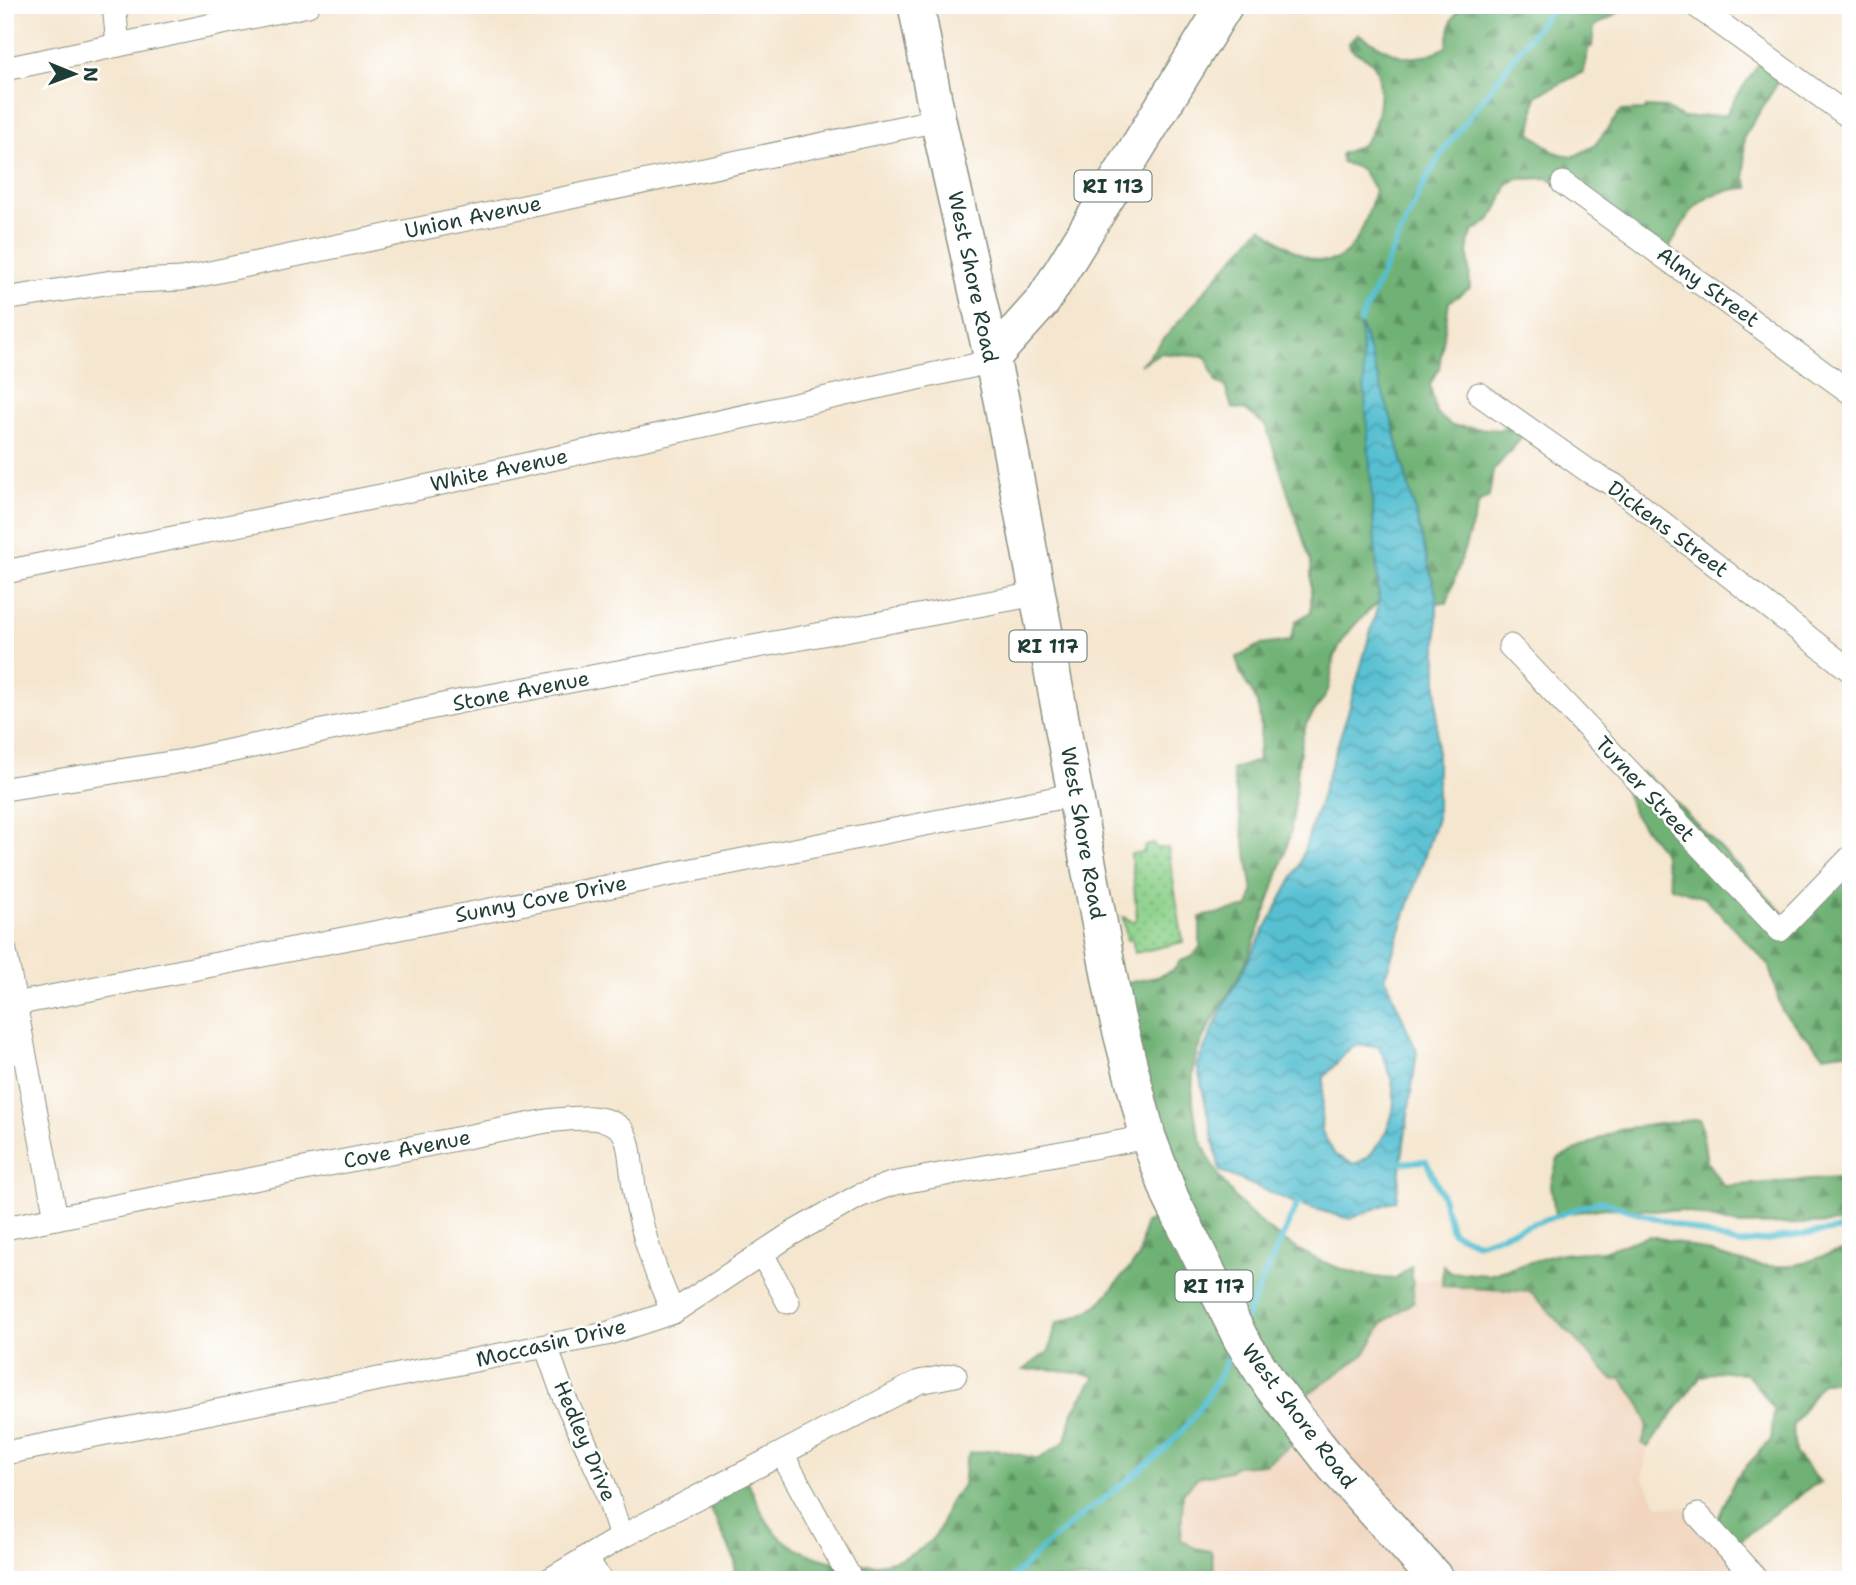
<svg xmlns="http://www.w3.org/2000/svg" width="1856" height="1585" viewBox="0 0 1856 1585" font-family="'Shantell Sans',sans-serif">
  <defs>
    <pattern id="grass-dots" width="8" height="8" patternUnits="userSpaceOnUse" patternTransform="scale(1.75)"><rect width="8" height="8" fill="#8bd089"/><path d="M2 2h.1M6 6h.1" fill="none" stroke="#71aa71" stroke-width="1.8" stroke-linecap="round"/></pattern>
    <pattern id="forest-firs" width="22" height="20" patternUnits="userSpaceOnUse" patternTransform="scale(1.75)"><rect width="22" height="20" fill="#70b275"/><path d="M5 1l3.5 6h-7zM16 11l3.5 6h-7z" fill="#5b9261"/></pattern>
    <pattern id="water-waves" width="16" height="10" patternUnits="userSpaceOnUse" patternTransform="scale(1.75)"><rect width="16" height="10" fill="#56c0d2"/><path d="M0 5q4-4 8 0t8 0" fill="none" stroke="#479dab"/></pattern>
  </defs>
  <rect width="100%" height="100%" fill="#fff"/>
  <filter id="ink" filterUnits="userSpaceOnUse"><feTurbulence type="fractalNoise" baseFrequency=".0143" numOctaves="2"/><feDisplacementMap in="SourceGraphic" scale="14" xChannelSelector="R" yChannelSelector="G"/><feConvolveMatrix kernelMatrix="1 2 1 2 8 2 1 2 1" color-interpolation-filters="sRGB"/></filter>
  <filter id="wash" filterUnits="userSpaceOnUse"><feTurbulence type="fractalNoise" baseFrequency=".00686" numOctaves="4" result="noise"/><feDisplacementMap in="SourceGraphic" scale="28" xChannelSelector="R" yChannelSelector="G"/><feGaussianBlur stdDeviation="1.57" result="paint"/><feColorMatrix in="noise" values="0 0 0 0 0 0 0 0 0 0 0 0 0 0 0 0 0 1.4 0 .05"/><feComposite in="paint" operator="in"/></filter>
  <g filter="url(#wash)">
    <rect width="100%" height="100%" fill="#f5e6cf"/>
    <path fill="#f1d5bd" d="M1441 1278 1443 1286 1531 1292 1613 1380 1621 1378 1646 1414 1648 1432 1642 1443 1648 1447 1643 1476 1658 1505 1691 1508 1758 1580H1210L1214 1569 1195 1548 1181 1541 1183 1493 1198 1477 1229 1471 1236 1466 1265 1464 1294 1445 1302 1437 1285 1409 1365 1354 1383 1323 1414 1301 1413 1281Z"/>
    <path fill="url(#grass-dots)" stroke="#55865e" stroke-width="2" d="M1154 844 1156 848H1168L1183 942 1135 953 1132 939 1127 940 1123 917 1134 922 1137 918 1131 854 1143 852 1145 846Z"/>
    <g fill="url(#forest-firs)" stroke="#487854" stroke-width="2">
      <path d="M1461 5H1624L1621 11 1594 27 1592 47 1589 46 1583 72 1536 96 1531 133 1554 152 1573 157 1594 146 1621 111 1645 110 1646 107 1666 108 1682 118 1726 115C1736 94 1752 76 1764 56L1785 71 1744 137 1745 178 1749 188C1692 191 1689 215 1663 259L1549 178 1518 179 1508 183C1500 205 1495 221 1473 231L1468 244 1470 288 1449 302 1439 368 1430 385 1436 413 1452 426 1499 430 1512 422 1523 436 1493 471 1489 497 1479 503 1447 603 1426 601 1394 587C1374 608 1343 629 1334 659 1331 668 1332 680 1328 690 1322 704 1308 716 1304 731 1294 768 1298 809 1287 846 1275 886 1261 928 1244 966 1233 990 1199 1037 1195 1059 1173 1175 1289 1274 1396 1279L1411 1266 1414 1301 1383 1323 1365 1354 1286 1409 1303 1437 1265 1464 1236 1466 1229 1471 1198 1477 1183 1493 1181 1540 1195 1548 1211 1551 1214 1569 1210 1580H734L735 1560 705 1497 745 1475C753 1492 760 1513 772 1528 806 1571 906 1581 938 1531 944 1522 945 1510 950 1501 954 1495 961 1490 963 1484 966 1472 962 1463 970 1453L997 1450 1039 1459 1066 1441 1073 1412 1095 1376 1047 1369 1023 1370 1049 1351 1056 1323 1081 1315 1099 1304 1139 1257 1145 1223 1172 1214 1109 986 1157 977 1174 970 1180 961 1192 957 1200 947V917L1249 907 1253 891 1232 770 1257 761C1261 742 1263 715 1254 696 1245 679 1239 678 1237 657L1260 645 1290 641 1296 621 1311 612V563L1266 426 1246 410 1232 408 1225 386 1216 382 1206 357 1160 353 1140 365C1177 327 1207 284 1244 247 1251 240 1254 232 1262 227 1328 283 1354 270 1375 190L1361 169 1342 162 1341 154C1347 151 1355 149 1361 145 1379 133 1386 80 1373 64 1366 55 1353 55 1348 44L1358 34C1393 53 1408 68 1446 47L1452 20Z"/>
      <path d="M1642 772 1663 789 1787 917 1851 858V1051L1824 1055 1782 1011 1768 964 1705 898 1671 887 1663 852 1635 816 1624 788Z"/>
      <path d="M1700 1119 1707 1162 1724 1186 1851 1177V1223L1738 1225 1682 1211 1606 1208 1555 1215 1551 1184 1558 1159 1619 1129Z"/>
      <path d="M1649 1236C1698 1243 1736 1269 1787 1266 1809 1265 1829 1249 1851 1251V1382H1822L1793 1425 1795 1453 1821 1483C1802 1489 1807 1492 1794 1500 1770 1515 1753 1529 1732 1548L1715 1526 1736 1477 1771 1440 1774 1409 1747 1374 1716 1371 1700 1377 1648 1447 1642 1443C1656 1418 1636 1399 1621 1378L1613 1380 1531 1292 1442 1286 1443 1265 1449 1272 1489 1275 1557 1254 1603 1251Z"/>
    </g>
    <path fill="url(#water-waves)" stroke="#3a7e83" stroke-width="2" fill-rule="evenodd" d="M1360 322 1392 421 1437 598V818L1385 977 1417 1052 1396 1200 1350 1219 1297 1204 1220 1171 1197 1064 1224 1005 1299 866 1349 709 1379 601ZM1352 1046H1379C1394 1081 1403 1105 1381 1140 1372 1153 1369 1159 1353 1164L1335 1155 1321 1130 1324 1077Z"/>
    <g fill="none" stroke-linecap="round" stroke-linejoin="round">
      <g stroke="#56c0d2" stroke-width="6">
        <path d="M1360 322 1423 185 1444 150 1554 5"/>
        <path d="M1396 1163 1426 1161 1441 1193 1452 1232 1477 1243 1600 1201 1738 1244 1851 1228"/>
        <path d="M1245 1320 1297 1204 1302 1202"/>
        <path d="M1010 1580C1055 1532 1109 1497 1158 1455 1189 1429 1216 1386 1232 1349"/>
      </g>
    </g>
  </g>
  <g filter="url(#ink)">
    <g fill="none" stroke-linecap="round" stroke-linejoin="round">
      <defs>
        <g id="street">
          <path d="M114 5 118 45"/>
          <path d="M1695 5 1851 118"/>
          <path d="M5 69 308 5"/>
          <path d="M1563 183 1851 393"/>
          <path d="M5 299 112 282 181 279 938 120"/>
          <path d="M1479 394 1590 472 1614 485 1851 671"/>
          <path d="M5 572 415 489 972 366 991 359"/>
          <path d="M1510 646 1780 930 1851 857"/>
          <path d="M5 789 183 761 457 702 1037 594"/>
          <path d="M5 951 56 1218"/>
          <path d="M5 1006 1077 794"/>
          <path d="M5 1228 547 1121C568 1119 603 1112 621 1129 630 1139 630 1158 632 1171 637 1218 653 1268 673 1312"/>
          <path d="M762 1254 788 1302"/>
          <path d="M546 1346 564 1397 604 1484 621 1537"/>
          <path d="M5 1453 606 1334 673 1312 791 1234 859 1196 891 1184 1148 1137"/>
          <path d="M782 1454 849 1576"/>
          <path d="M1698 1515 1757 1580"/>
          <path d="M586 1557 600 1580"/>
          <path d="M549 1580 621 1537 919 1382 955 1375"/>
        </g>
        <g id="primary">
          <path d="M916 5 938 120 1001 399 1117 1017 1148 1137 1171 1198 1241 1339 1272 1387 1334 1466 1437 1580"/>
          <path d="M991 359 1043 301 1225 5"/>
        </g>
      </defs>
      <use href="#street" stroke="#8a9282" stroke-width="25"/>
      <use href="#primary" stroke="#8a9282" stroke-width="38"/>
      <use href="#street" stroke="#fff" stroke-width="23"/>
      <use href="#primary" stroke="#fff" stroke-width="35"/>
    </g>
  </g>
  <g text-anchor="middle" stroke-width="5" stroke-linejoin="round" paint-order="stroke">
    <g fill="#fff" stroke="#627771" stroke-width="2">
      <rect x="1074.5" y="170.5" width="77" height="31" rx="5"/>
      <rect x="1009.5" y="630.5" width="77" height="31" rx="5"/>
      <rect x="1175.5" y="1270.5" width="77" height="31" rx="5"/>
    </g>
    <g font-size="19" font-weight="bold" fill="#1f3d34">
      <text x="1113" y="193">RI 113</text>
      <text x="1048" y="653">RI 117</text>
      <text x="1214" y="1293">RI 117</text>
    </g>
    <g font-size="21" fill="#1f3d34" stroke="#fff">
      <text transform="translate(473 217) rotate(-12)" y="7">Union Avenue</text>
      <text transform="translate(973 277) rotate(78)" y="7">West Shore Road</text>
      <text transform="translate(1708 287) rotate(36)" y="7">Almy Street</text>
      <text transform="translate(499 470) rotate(-12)" y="7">White Avenue</text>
      <text transform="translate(1668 529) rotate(37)" y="7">Dickens Street</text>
      <text transform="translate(521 691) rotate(-11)" y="7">Stone Avenue</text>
      <text transform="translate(1645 789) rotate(47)" y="7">Turner Street</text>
      <text transform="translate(1083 833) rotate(80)" y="7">West Shore Road</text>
      <text transform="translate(541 899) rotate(-11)" y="7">Sunny Cove Drive</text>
      <text transform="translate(407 1149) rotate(-11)" y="7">Cove Avenue</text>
      <text transform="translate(551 1343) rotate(-13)" y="7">Moccasin Drive</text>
      <text transform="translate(1299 1416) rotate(53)" y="7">West Shore Road</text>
      <text transform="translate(585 1441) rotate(67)" y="7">Hedley Drive</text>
    </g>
  </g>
  <rect width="1856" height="1585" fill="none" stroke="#fff" stroke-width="28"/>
  <g transform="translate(74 74) rotate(91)" stroke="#ffffff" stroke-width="5" paint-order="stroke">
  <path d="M0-5L12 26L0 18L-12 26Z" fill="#1f3d34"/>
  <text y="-10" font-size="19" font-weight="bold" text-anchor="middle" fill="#1f3d34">N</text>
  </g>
</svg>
